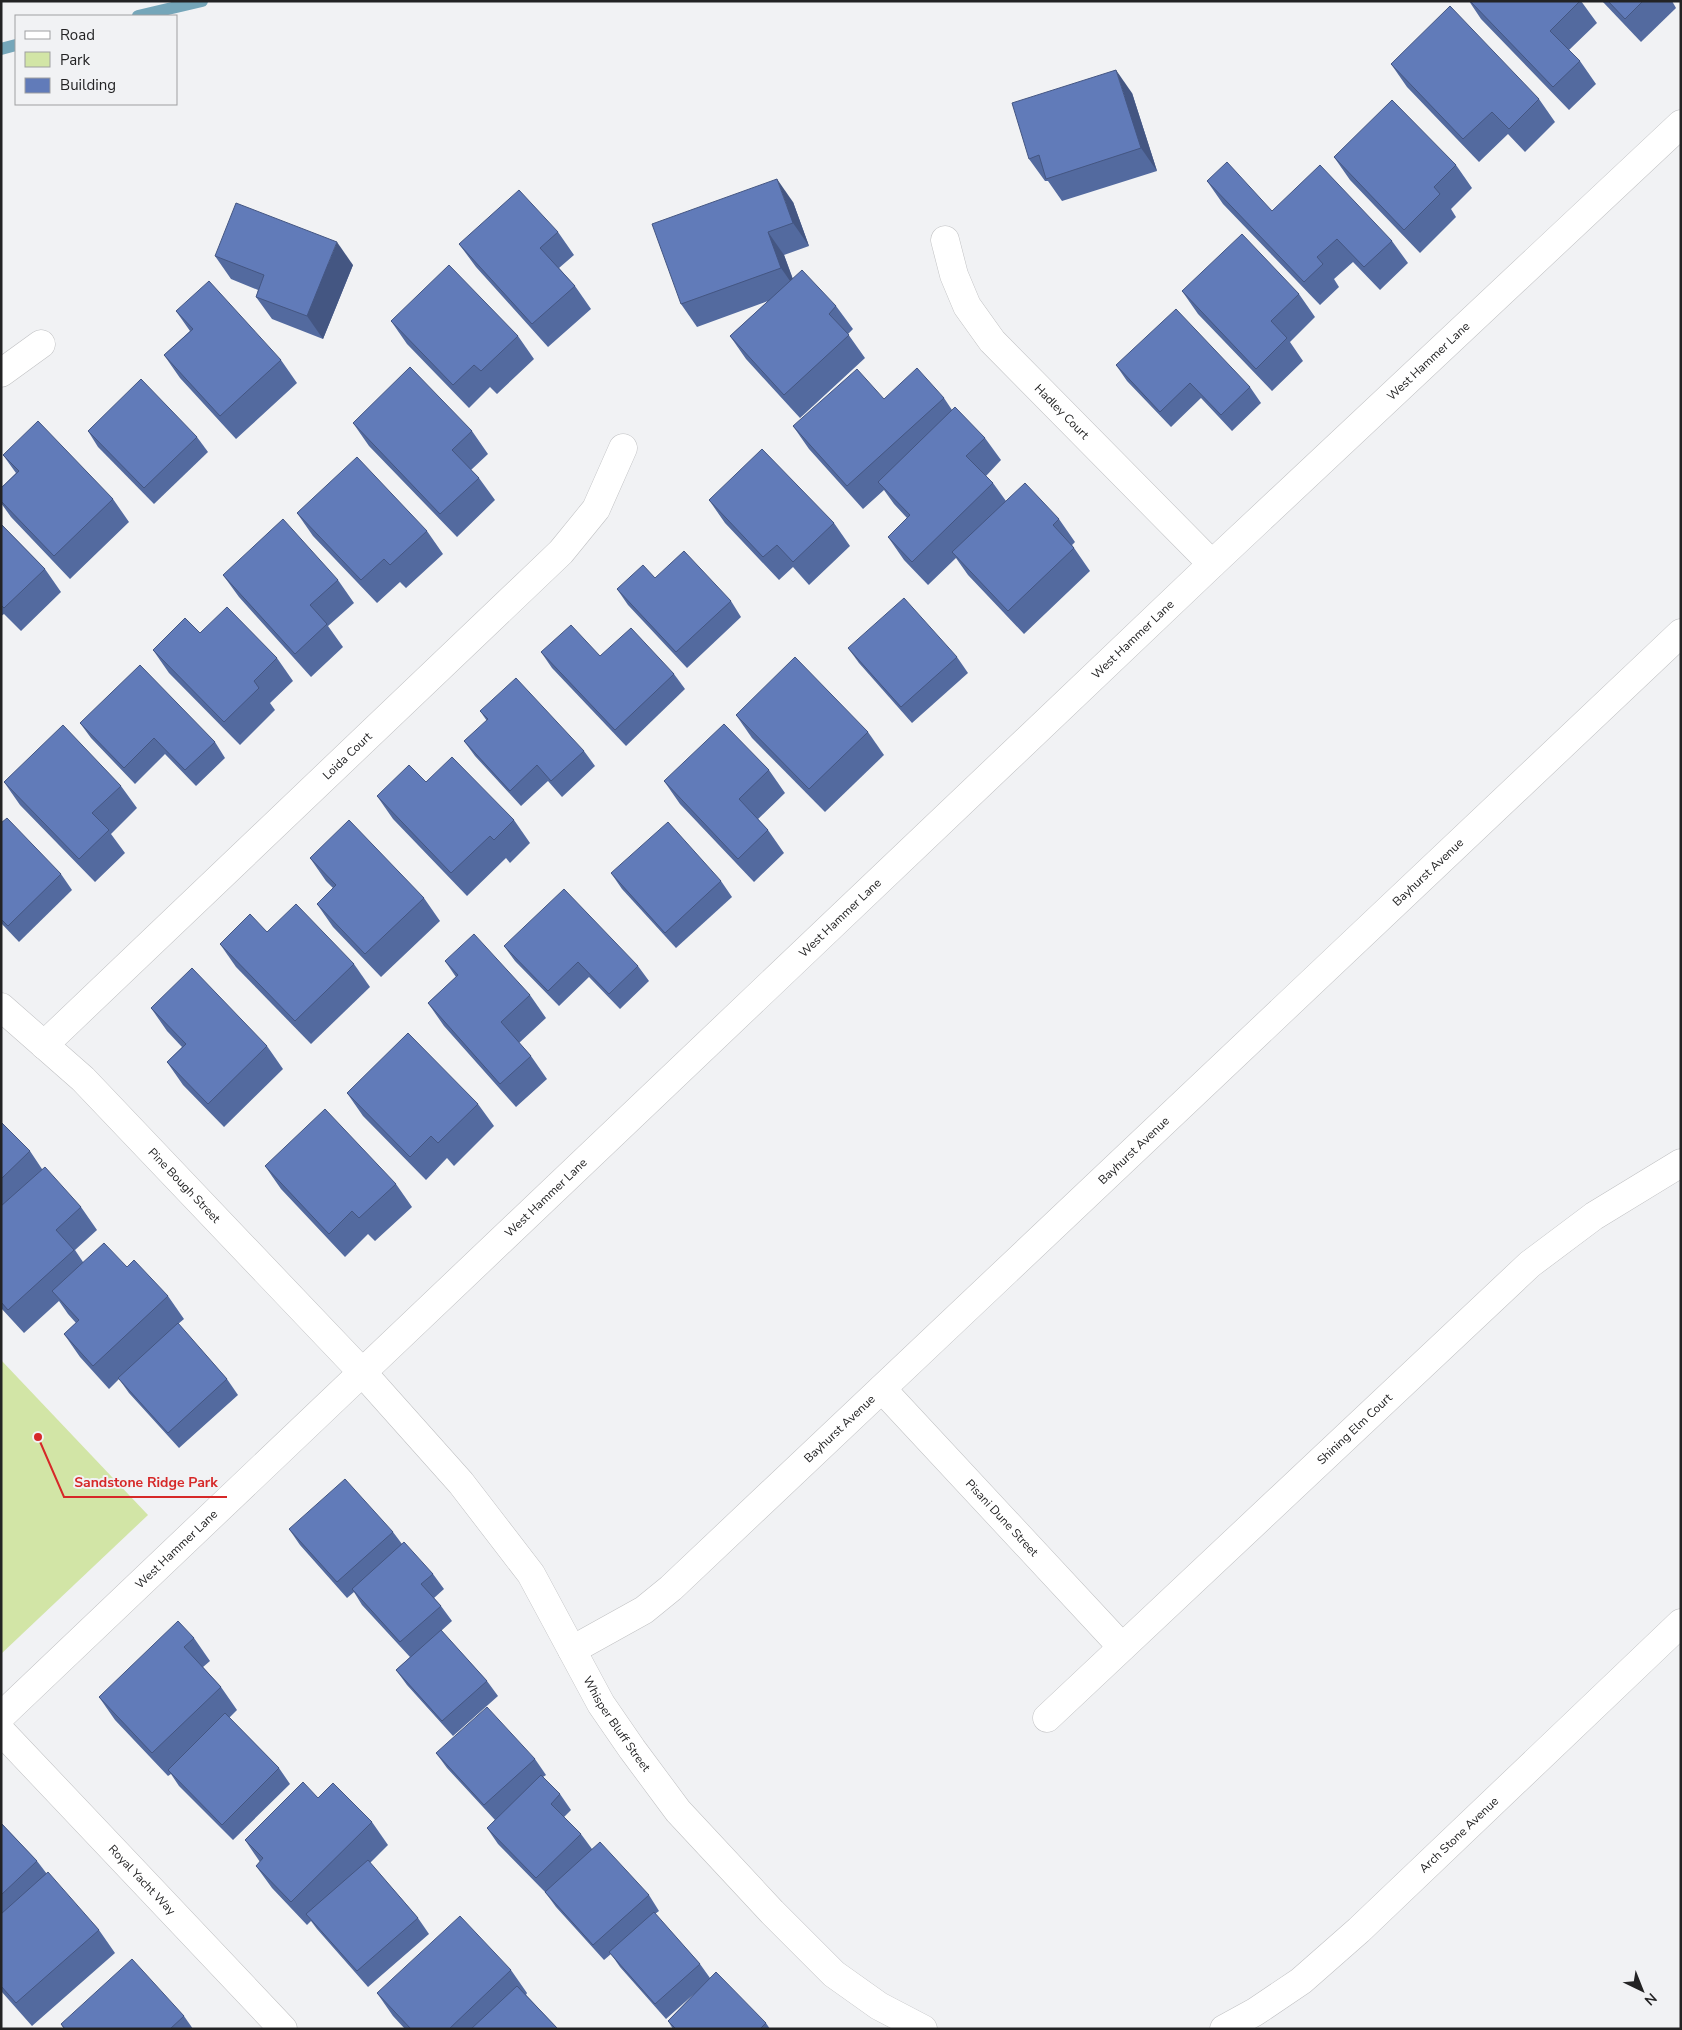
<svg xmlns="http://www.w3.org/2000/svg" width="1682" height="2030" viewBox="0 0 1682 2030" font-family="'Nunito Sans',sans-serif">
  <rect width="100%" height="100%" fill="#f1f2f4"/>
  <path fill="#d2e5a6" d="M1 1360 148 1515 1 1654Z"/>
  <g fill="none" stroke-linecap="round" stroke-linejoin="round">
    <g stroke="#75a6b9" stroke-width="12">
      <path d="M138 16 202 1"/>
      <path d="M1 49 16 45"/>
    </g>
    <defs>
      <g id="minor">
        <path id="s1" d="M945 240 954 275 967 306 992 341 1212 564"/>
        <path d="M1 373 41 344"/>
        <path id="s2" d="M1 1007 83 1079 362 1372 461 1483 531 1574 601 1704 632 1749 678 1811 772 1912 834 1974 879 2006 923 2029"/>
        <path id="s3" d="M44 1045 561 552 596 509 623 448"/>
        <path id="s4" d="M882 1389 1122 1647"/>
        <path id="s5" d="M572 1650 644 1610 671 1588 1681 633"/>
        <path id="s6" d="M1047 1718 1530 1264 1594 1216 1681 1163"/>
        <path id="s7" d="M1 1731 283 2029"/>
        <path id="s8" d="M1224 2029 1255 2012 1301 1981 1359 1930 1681 1623"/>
      </g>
      <g id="tertiary">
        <path id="s9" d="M1 1716 1212 564 1681 124"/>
      </g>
    </defs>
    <use href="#minor" stroke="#c0c1c3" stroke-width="29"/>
    <use href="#tertiary" stroke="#c0c1c3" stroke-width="29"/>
    <use href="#minor" stroke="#fff" stroke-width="28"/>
    <use href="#tertiary" stroke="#fff" stroke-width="28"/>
  </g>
  <g fill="#536a9f">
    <path d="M1469 1H1581L1597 23 1569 50 1580 61 1596 84 1569 110 1481 19Z"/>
    <path d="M1602 1H1672L1676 8 1641 42Z"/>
    <path d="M1391 64 1539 99 1555 122 1525 152 1508 134 1479 162 1407 87Z"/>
    <path d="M1132 93 1157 171 1062 201 1048 181H1045L1029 159Z"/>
    <path d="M1334 157 1456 165 1472 188 1451 209 1456 217 1420 253 1350 180Z"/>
    <path d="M1207 181 1272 211 1392 241 1408 263 1380 290 1353 262 1334 279 1339 287 1320 305 1223 204Z"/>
    <path d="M793 202 809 246 784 255 793 279 836 306 853 329 848 334 865 358 800 418 746 359 730 336 768 301 697 327 681 304Z"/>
    <path d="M558 232 574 255 559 268 575 286 591 309 548 347 476 267 459 244Z"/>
    <path d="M215 256 353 265 323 339 272 319 256 297 258 290 231 279Z"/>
    <path d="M1182 291 1299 294 1315 317 1290 342 1303 361 1272 391 1198 314Z"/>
    <path d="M176 311 281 360 297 383 236 439 180 378 164 355 190 331Z"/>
    <path d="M391 321 518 336 534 359 497 394 490 387 469 408 407 344Z"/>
    <path d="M1116 365 1250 387 1261 403 1232 431 1201 398 1171 427 1127 381Z"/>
    <path d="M944 398 952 410 985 438 1001 460 986 476 993 483 1006 501 1059 519 1075 542 1072 545 1090 571 1024 634 968 575 956 558 928 585 904 560 888 537 907 518 894 504 884 490 863 509 809 449 793 426 884 399Z"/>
    <path d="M353 423 472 431 488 454 471 470 479 478 495 500 457 537 369 446Z"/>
    <path d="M88 431 197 437 208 452 154 504 98 447Z"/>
    <path d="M3 455 113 499 129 522 70 579 11 517 1 503V488L16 473Z"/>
    <path d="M709 500 834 523 850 546 809 585 793 567 779 580 725 523Z"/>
    <path d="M297 513 427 531 443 554 406 588 400 582 377 603 313 536Z"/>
    <path d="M1 524 45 569 61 592 21 631 4 614 1 616Z"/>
    <path d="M223 575 338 580 354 603 328 626 343 647 311 677 239 597Z"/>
    <path d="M655 578 731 601 741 617 687 668 628 605 617 589Z"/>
    <path d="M200 633 277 658 293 681 270 703 275 710 240 745 169 673 153 650Z"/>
    <path d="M848 648 957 657 968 673 912 723 859 663Z"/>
    <path d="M541 652 600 656 674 674 685 689 626 746 552 668Z"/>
    <path d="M480 711 584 751 595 766 562 797 548 781 521 806 475 756 464 741 487 721Z"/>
    <path d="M736 715 868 732 884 755 825 812 752 738Z"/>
    <path d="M80 723 215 742 225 758 196 786 165 754 135 784 91 738Z"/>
    <path d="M769 770 785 793 758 819 768 830 784 853 754 882 680 804 664 781Z"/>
    <path d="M4 782 121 786 137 808 111 834 125 853 95 882 20 805Z"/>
    <path d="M426 782 514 820 530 843 510 863 506 858 467 896 393 819 377 796Z"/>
    <path d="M1 823 61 874 72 890 19 942 1 923Z"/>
    <path d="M310 858 424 898 440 921 381 977 333 927 317 904 333 888 326 881Z"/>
    <path d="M611 873 721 881 732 897 676 948 622 889Z"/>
    <path d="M220 944 354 964 370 987 311 1044 236 967Z"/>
    <path d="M504 946 638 966 649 981 620 1009 589 977 559 1006 515 961Z"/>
    <path d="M445 961 530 995 546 1018 519 1043 531 1056 547 1079 516 1107 444 1026 428 1003 456 977Z"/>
    <path d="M151 1008 267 1046 283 1069 224 1127 183 1085 167 1062 182 1047 167 1031Z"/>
    <path d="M347 1093 478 1104 494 1126 454 1166 447 1158 426 1180 363 1116Z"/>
    <path d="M1 1122 30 1151 42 1169 81 1207 97 1230 75 1250 83 1262 127 1267 168 1296 184 1319 178 1324 227 1379 238 1395 179 1448 129 1393 119 1379 109 1389 80 1357 64 1334 76 1323 68 1314 59 1301 24 1333 1 1308Z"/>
    <path d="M265 1166 396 1184 412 1207 375 1241 368 1234 345 1257 281 1189Z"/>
    <path d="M289 1529 393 1532 402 1544 433 1574 444 1589 434 1598 441 1606 452 1621 441 1631 487 1681 498 1696 453 1736 407 1685 396 1670 410 1657 362 1605 354 1592 347 1598 300 1545Z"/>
    <path d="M194 1638 210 1661 203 1667 221 1687 237 1710 229 1718 279 1768 290 1784 233 1840 179 1786 171 1774 168 1776 115 1720 99 1697Z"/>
    <path d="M436 1753 535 1759 546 1775 543 1777 560 1794 571 1810 564 1817 581 1834 592 1849 649 1895 659 1911 655 1914 700 1964 710 1978 766 2023 770 2029H673L668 2021 694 1994 666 2019 620 1967 611 1954 604 1960 556 1907 545 1892 498 1844 487 1828 495 1820 447 1768Z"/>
    <path d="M318 1798 372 1822 388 1845 370 1863 418 1918 429 1934 368 1987 317 1929 311 1921 307 1925 272 1888 256 1866 260 1862 245 1840Z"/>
    <path d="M1 1823 37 1861 47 1874 99 1930 115 1953 32 2026 1 1991Z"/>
    <path d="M511 1970 527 1993 526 1995 558 2029H405L393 2016 377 1993Z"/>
    <path d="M184 2016 193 2029H64L61 2024Z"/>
  </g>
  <g fill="#445682">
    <path d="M1116 70 1132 93 1157 171 1141 148Z"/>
    <path d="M777 179 793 202 809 246 793 223Z"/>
    <path d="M768 232 784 255 797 291 781 268Z"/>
    <path d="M337 242 353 265 323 339 307 316Z"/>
  </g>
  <g fill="#617bb9" stroke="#445682">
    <path d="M1470 1H1580L1550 31 1580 61 1553 87Z"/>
    <path d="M1608 1H1643L1625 19Z"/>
    <path d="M1450 6 1539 99 1509 129 1492 112 1463 139 1391 64Z"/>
    <path d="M1116 70 1141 148 1046 179 1039 155 1029 159 1012 103Z"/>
    <path d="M1392 100 1456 165 1434 187 1440 194 1404 230 1334 157Z"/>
    <path d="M1227 162 1272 211 1320 165 1392 241 1364 267 1337 239 1317 257 1323 264 1304 282 1207 181Z"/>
    <path d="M777 179 793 223 768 232 781 268 681 304 652 224Z"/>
    <path d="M519 190 558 232 540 248 575 286 532 324 459 244Z"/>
    <path d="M236 203 337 242 307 316 256 297 264 275 215 256Z"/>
    <path d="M1242 234 1299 294 1271 321 1287 338 1256 369 1182 291Z"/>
    <path d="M449 265 518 336 481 371 474 365 453 385 391 321Z"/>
    <path d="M802 270 836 306 829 314 849 335 784 395 730 336Z"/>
    <path d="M209 281 281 360 220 416 164 355 193 329 176 311Z"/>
    <path d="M1176 309 1250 387 1221 415 1190 383 1160 412 1116 365Z"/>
    <path d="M410 367 472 431 452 450 479 478 440 514 353 423Z"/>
    <path d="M917 368 944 398 847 486 793 426 857 369 884 399Z"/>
    <path d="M141 379 197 437 144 488 88 431Z"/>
    <path d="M955 407 985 438 966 456 993 483 912 562 888 537 910 515 878 482Z"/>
    <path d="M38 421 113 499 54 556 1 501V488L19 471 3 455Z"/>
    <path d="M762 449 834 523 793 562 777 545 763 557 709 500Z"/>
    <path d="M357 457 427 531 390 565 384 559 361 580 297 513Z"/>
    <path d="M1025 483 1059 519 1053 525 1074 548 1008 611 952 552Z"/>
    <path d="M283 519 338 580 310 605 327 624 295 654 223 575Z"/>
    <path d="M1 524 45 569 4 608 1 605Z"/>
    <path d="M684 551 731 601 676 652 617 589 643 565 655 578Z"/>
    <path d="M904 598 957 657 901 707 848 648Z"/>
    <path d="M227 607 277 658 254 681 259 688 224 722 153 650 185 618 200 633Z"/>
    <path d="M571 625 600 656 631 628 674 674 615 730 541 652Z"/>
    <path d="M795 657 868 732 809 789 736 715Z"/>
    <path d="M140 665 215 742 185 770 154 738 124 768 80 723Z"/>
    <path d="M516 678 584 751 551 781 537 765 510 791 464 741 488 719 480 711Z"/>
    <path d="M724 724 769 770 739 799 768 830 738 859 664 781Z"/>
    <path d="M63 725 121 786 92 813 109 830 79 859 4 782Z"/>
    <path d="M452 757 514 820 494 840 490 836 451 873 377 796 409 765 426 782Z"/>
    <path d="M7 818 61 874 8 926 1 919V823Z"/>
    <path d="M349 820 424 898 365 954 317 904 336 885 310 858Z"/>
    <path d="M668 822 721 881 665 933 611 873Z"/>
    <path d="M564 889 638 966 609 994 578 962 548 991 504 946Z"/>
    <path d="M296 904 354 964 295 1021 220 944 250 914 267 932Z"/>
    <path d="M474 934 530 995 501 1022 531 1056 500 1084 428 1003 458 975 445 961Z"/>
    <path d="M192 968 267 1046 208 1104 167 1062 186 1044 151 1008Z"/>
    <path d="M408 1033 478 1104 438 1143 431 1136 410 1157 347 1093Z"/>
    <path d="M325 1109 396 1184 359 1218 352 1211 329 1234 265 1166Z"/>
    <path d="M1 1122 30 1151 1 1179Z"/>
    <path d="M45 1167 81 1207 56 1230 74 1250 8 1310 1 1302V1206Z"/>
    <path d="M104 1243 127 1267 134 1260 168 1296 93 1366 64 1334 79 1320 52 1291Z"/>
    <path d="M178 1323 227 1379 168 1433 118 1378Z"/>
    <path d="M345 1479 393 1532 337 1582 289 1529Z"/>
    <path d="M404 1542 433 1574 421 1584 441 1606 400 1642 352 1589Z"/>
    <path d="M178 1621 194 1638 184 1647 221 1687 152 1753 99 1697Z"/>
    <path d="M441 1630 487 1681 442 1721 396 1670Z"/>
    <path d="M487 1707 535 1759 484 1805 436 1753Z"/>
    <path d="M225 1713 279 1768 222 1825 168 1770Z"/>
    <path d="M541 1775 560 1794 551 1804 581 1834 536 1878 487 1828Z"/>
    <path d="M303 1782 318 1798 333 1783 372 1822 291 1902 256 1866 263 1858 245 1840Z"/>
    <path d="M1 1823 37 1861 1 1895Z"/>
    <path d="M600 1842 649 1895 593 1945 545 1892Z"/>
    <path d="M368 1860 418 1918 357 1971 306 1914Z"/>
    <path d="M48 1872 99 1930 16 2003 1 1986V1914Z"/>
    <path d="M654 1912 700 1964 655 2004 609 1952Z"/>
    <path d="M460 1916 511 1970 449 2029H411L377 1993Z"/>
    <path d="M132 1959 184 2016 170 2029H65L61 2024Z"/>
    <path d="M716 1972 766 2023 760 2029H676L668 2021Z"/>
    <path d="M517 1986 558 2029H471Z"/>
  </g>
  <g text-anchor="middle" stroke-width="4" stroke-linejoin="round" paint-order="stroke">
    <g font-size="12" fill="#232324" stroke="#f1f2f4">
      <text dy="4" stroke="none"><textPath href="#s9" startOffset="1968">West Hammer Lane</textPath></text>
      <text dy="4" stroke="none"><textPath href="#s1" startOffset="212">Hadley Court</textPath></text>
      <text dy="4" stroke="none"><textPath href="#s9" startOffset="1562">West Hammer Lane</textPath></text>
      <text dy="4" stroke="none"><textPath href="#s3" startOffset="419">Loida Court</textPath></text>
      <text dy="4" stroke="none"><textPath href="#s5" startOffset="1159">Bayhurst Avenue</textPath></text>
      <text dy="4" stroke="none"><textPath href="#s9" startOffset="1158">West Hammer Lane</textPath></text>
      <text dy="4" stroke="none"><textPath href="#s5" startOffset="754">Bayhurst Avenue</textPath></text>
      <text dy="4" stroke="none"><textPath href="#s2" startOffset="256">Pine Bough Street</textPath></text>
      <text dy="4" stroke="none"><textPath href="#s9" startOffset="752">West Hammer Lane</textPath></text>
      <text dy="4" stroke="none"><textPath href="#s6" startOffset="422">Shining Elm Court</textPath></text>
      <text dy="4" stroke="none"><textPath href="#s5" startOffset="349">Bayhurst Avenue</textPath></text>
      <text dy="4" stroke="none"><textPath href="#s4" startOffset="176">Pisani Dune Street</textPath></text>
      <text dy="4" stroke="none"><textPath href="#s9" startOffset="242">West Hammer Lane</textPath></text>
      <text dy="4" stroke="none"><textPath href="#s2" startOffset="950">Whisper Bluff Street</textPath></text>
      <text dy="4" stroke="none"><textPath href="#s8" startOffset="306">Arch Stone Avenue</textPath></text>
      <text dy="4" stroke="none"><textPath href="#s7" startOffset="205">Royal Yacht Way</textPath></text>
    </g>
  </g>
  <path fill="none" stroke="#d62828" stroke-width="2" d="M38 1437L64 1497H227"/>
  <circle fill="#d62828" stroke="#f1f2f4" stroke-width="2" cx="38" cy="1437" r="5"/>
  <g font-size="14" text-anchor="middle" font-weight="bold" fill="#d62828" stroke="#f1f2f4" stroke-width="4" stroke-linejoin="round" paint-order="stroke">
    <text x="146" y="1487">Sandstone Ridge Park</text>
  </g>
  <rect width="1682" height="2030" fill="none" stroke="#232324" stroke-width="5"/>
  <rect x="15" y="15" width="162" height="90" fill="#f1f2f4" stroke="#9f9fa1"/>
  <rect x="25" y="31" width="25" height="8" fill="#ffffff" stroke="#9f9fa1"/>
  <text x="60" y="40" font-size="15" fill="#232324">Road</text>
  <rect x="25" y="52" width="25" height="15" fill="#d2e5a6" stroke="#9f9fa1"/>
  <text x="60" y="65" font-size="15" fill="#232324">Park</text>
  <rect x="25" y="78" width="25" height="15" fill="#617bb9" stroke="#9f9fa1"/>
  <text x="60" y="90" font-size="15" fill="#232324">Building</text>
  <g transform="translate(1642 1990) rotate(137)" stroke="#f1f2f4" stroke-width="4" paint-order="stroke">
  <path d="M0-4L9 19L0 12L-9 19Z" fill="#232324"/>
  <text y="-8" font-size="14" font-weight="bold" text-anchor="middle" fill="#232324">N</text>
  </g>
</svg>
